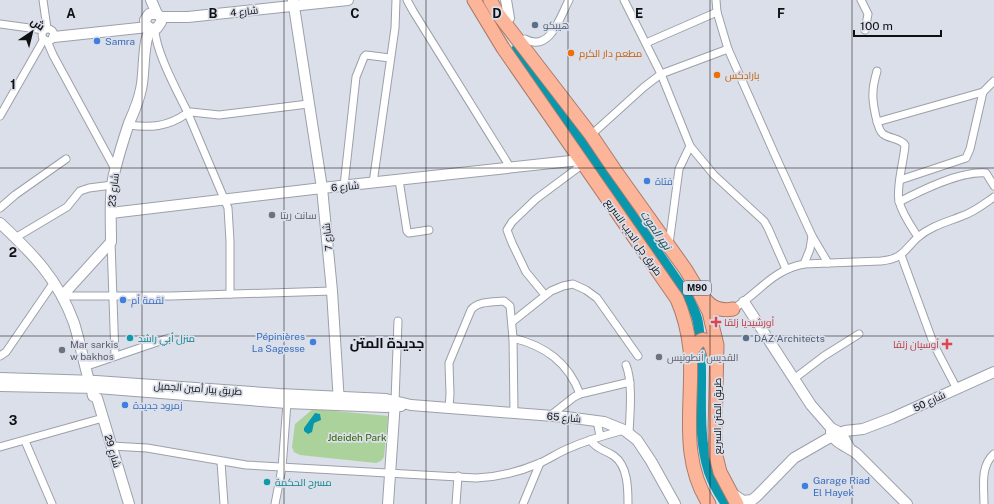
<svg xmlns="http://www.w3.org/2000/svg" width="994" height="504" viewBox="0 0 994 504" font-family="'Public Sans',Cairo,sans-serif">
  <rect width="100%" height="100%" fill="#dbdfe9"/>
  <path fill="#abd29a" d="M313 409 388 416 384 457 381 461 376 463 300 455 294 452 292 447 295 424Z"/>
  <path fill="#0897ad" d="M315 413 320 414 321 420 314 423 312 432 308 434 304 431V428Z"/>
  <g fill="none" stroke-linecap="round" stroke-linejoin="round">
    <path stroke="#0897ad" stroke-width="10" d="M517 48 687 295C691 304 697 314 698 323 706 371 694 426 709 472 713 483 719 494 726 504"/>
    <defs>
      <g id="street">
        <path d="M43 0 47 28"/>
        <path d="M407 0 413 11 510 167"/>
        <path d="M624 0 661 74 690 146 714 175 764 221 768 228 786 269"/>
        <path d="M716 0 717 12 728 49 775 155 812 236 828 263"/>
        <path d="M861 0 868 14 865 30"/>
        <path d="M0 24 44 30"/>
        <circle cx="48" cy="35" r="6"/>
        <path d="M155 29C155 50 177 91 187 111"/>
        <path d="M525 39C550 53 560 17 569 0"/>
        <path d="M47 41 53 55 115 169"/>
        <path d="M646 43 717 12"/>
        <path d="M877 71C875 78 873 85 873 92 872 100 877 130 883 134 890 139 900 138 905 145 904 161 896 186 899 201 902 214 911 226 918 237"/>
        <path d="M191 112 219 115 308 104"/>
        <path d="M0 116 44 39"/>
        <path d="M189 116 228 208 230 241V294"/>
        <path d="M877 122 983 92"/>
        <path d="M129 125C150 128 167 127 186 114"/>
        <path d="M591 135 644 87 661 74 728 49"/>
        <path d="M399 180 407 231 409 233 429 230"/>
        <path d="M900 180 966 158 970 149 983 92 994 81"/>
        <path d="M373 183 395 28 396 0"/>
        <path d="M344 186 356 77 364 57 366 55 390 58"/>
        <path d="M899 202C922 190 960 171 986 173L994 186"/>
        <path d="M0 208 15 195 66 159"/>
        <path d="M15 238 67 207 80 191 89 188 112 185"/>
        <path d="M111 242 115 356"/>
        <path d="M669 244 679 169 690 146"/>
        <path d="M901 255 934 345 957 389"/>
        <path d="M804 264 810 249 812 236"/>
        <path d="M545 295 526 272 512 243 507 230 512 222 536 199 583 164"/>
        <path d="M62 296H171L332 291"/>
        <path d="M733 309C759 293 772 270 804 264L881 261C903 259 904 250 918 237 931 226 947 222 962 216 974 212 984 204 994 197"/>
        <path d="M512 322 551 291 563 286 573 284 586 290 597 298 638 356"/>
        <path d="M513 338C545 346 568 362 580 394"/>
        <path d="M0 356 6 352 54 282"/>
        <path d="M90 365 169 338"/>
        <path d="M626 365C633 382 630 414 629 433"/>
        <path d="M795 378 824 356 859 334"/>
        <path d="M395 401 398 321"/>
        <path d="M449 408 450 394 449 363 471 310C477 301 494 302 504 301L510 306 513 338 514 413"/>
        <path d="M550 416 574 397 580 394 630 382"/>
        <path d="M597 421 600 436"/>
        <path d="M590 440C599 451 604 449 614 456 628 466 628 489 628 504"/>
        <path d="M25 441 52 504"/>
        <path d="M112 446 147 448 246 465 476 478C499 477 519 472 540 463 549 459 558 453 567 449 585 441 605 435 624 430"/>
        <path d="M0 447 103 418"/>
        <path d="M221 462 224 504"/>
        <path d="M275 504 282 468 287 403"/>
        <path d="M456 504 458 476"/>
        <path d="M523 504 540 463"/>
        <path d="M984 504C984 487 980 466 994 454"/>
      </g>
      <g id="secondary">
        <path d="M151 0 157 14 161 17V22L157 28 151 29 146 25 145 20 149 14H157"/>
        <path d="M293 0 322 188 332 291 339 403"/>
        <path d="M506 0 509 18"/>
        <path d="M161 17H188L348 0"/>
        <path d="M54 37 148 27"/>
        <path d="M111 213 322 188 580 160"/>
        <path d="M0 223C33 254 58 279 74 323 81 346 85 369 92 391L93 396 97 398 129 504"/>
        <path d="M62 296 111 242C111 218 109 193 115 170 119 154 124 138 129 123 134 112 139 100 141 89 145 74 142 40 151 29"/>
        <path d="M744 302 811 405 831 428 841 433 850 449"/>
        <path d="M0 378 96 381 279 394 386 399 411 405 566 417 604 422 624 430 637 440 651 461 675 504"/>
        <path d="M0 386 97 388 287 403 386 407 401 406"/>
        <path d="M831 432C833 443 849 447 857 454L907 504"/>
        <path d="M732 493 743 501 752 500 757 496 794 458 827 439 845 431 863 429 892 418 994 372"/>
        <path d="M388 504 395 401"/>
      </g>
      <g id="highway">
        <path d="M474 0 503 48 677 299C684 315 688 332 690 349 694 402 678 456 709 504"/>
        <path d="M490 0 498 14 591 135 614 169 686 270 698 290 709 312 717 345 715 432 716 456 720 472 737 504"/>
        <path d="M705 299C713 309 722 311 733 309"/>
        <path d="M690 354C700 335 709 334 714 356"/>
      </g>
    </defs>
    <use href="#street" stroke="#9ca0a9" stroke-width="9"/>
    <use href="#secondary" stroke="#9ca0a9" stroke-width="12"/>
    <use href="#highway" stroke="#aa7b6b" stroke-width="15"/>
    <use href="#street" stroke="#fff" stroke-width="7"/>
    <use href="#secondary" stroke="#fff" stroke-width="10"/>
    <use href="#highway" stroke="#fdb59a" stroke-width="13"/>
  </g>
  <path fill="none" stroke="#0f1014" stroke-width="1" stroke-opacity="0.55" d="M142 0V504M284 0V504M426 0V504M568 0V504M710 0V504M852 0V504M0 168H994M0 336H994"/>
  <g fill="#5c6f8a" stroke="#dbdfe9" stroke-width="1.5">
    <circle cx="535" cy="25" r="4"/>
    <circle cx="746" cy="338" r="4"/>
  </g>
  <g fill="#3f7fe0" stroke="#dbdfe9" stroke-width="1.5">
    <circle cx="97" cy="41" r="4"/>
    <circle cx="647" cy="181" r="4"/>
    <circle cx="123" cy="300" r="4"/>
    <circle cx="313" cy="342" r="4"/>
    <circle cx="125" cy="405" r="4"/>
    <circle cx="805" cy="486" r="4"/>
  </g>
  <g fill="#e8710a" stroke="#dbdfe9" stroke-width="1.5">
    <circle cx="571" cy="53" r="4"/>
    <circle cx="717" cy="75" r="4"/>
  </g>
  <g fill="#6b7280" stroke="#dbdfe9" stroke-width="1.5">
    <circle cx="272" cy="215" r="4"/>
    <circle cx="62" cy="350" r="4"/>
    <circle cx="659" cy="357" r="4"/>
  </g>
  <g fill="#e0444e" stroke="#dbdfe9" stroke-width="1.5">
    <path d="M714 316h4v4h4v4h-4v4h-4v-4h-4v-4h4z"/>
    <path d="M945 338h4v4h4v4h-4v4h-4v-4h-4v-4h4z"/>
  </g>
  <g fill="#0f9aa8" stroke="#dbdfe9" stroke-width="1.5">
    <circle cx="130" cy="338" r="4"/>
    <circle cx="267" cy="482" r="4"/>
  </g>
  <g text-anchor="middle" stroke-width="3.5" stroke-linejoin="round" paint-order="stroke">
    <rect fill="#dbdfe9" stroke="#4c4e54" stroke-width="1" x="683" y="281" width="28" height="14" rx="3"/>
    <g font-size="9" font-weight="bold" fill="#0f1014">
      <text x="697" y="291">M90</text>
    </g>
    <g font-size="10" fill="#0f1014" stroke="#dbdfe9">
      <text transform="translate(244 11) rotate(-6)" y="4">شارع 4</text>
      <text transform="translate(345 186) rotate(-6)" y="4">شارع 6</text>
      <text transform="translate(113 190) rotate(-84)" y="4">شارع 23</text>
      <text transform="translate(327 237) rotate(-96)" y="4">شارع 7</text>
      <text transform="translate(634 237) rotate(55)" y="4">طريق جل الديب السريع</text>
      <text transform="translate(198 388) rotate(4)" y="4">طريق بيار أمين الجميل</text>
      <text transform="translate(929 401) rotate(-25)" y="4">شارع 50</text>
      <text transform="translate(717 416) rotate(-90)" y="4">طريق المتن السريع</text>
      <text transform="translate(564 417) rotate(5)" y="4">شارع 65</text>
      <text transform="translate(113 451) rotate(73)" y="4">شارع 29</text>
    </g>
    <g font-size="10" fill="#4e5e75" stroke="#dbdfe9" text-anchor="start">
      <text x="543" y="29">هيبكو</text>
      <text x="754" y="342">DAZ Architects</text>
    </g>
    <g font-size="10" fill="#366cbe" stroke="#dbdfe9" text-anchor="start">
      <text x="105" y="45">Samra</text>
      <text x="655" y="185">فتاة</text>
      <text x="131" y="304">لقمة أم</text>
      <text x="305" y="340" text-anchor="end">Pépinières<tspan x="305" dy="12">La Sagesse</tspan></text>
      <text x="133" y="409">زمرود جديدة</text>
      <text x="813" y="484">Garage Riad<tspan x="813" dy="12">El Hayek</tspan></text>
    </g>
    <g font-size="10" fill="#c56008" stroke="#dbdfe9" text-anchor="start">
      <text x="579" y="57">مطعم دار الكرم</text>
      <text x="725" y="79">بارادكس</text>
    </g>
    <g font-size="10" fill="#5b616d" stroke="#dbdfe9" text-anchor="start">
      <text x="280" y="219">سانت ريتا</text>
      <text x="70" y="348">Mar sarkis<tspan x="70" dy="12">w bakhos</tspan></text>
      <text x="667" y="361">القديس أنطونيس</text>
    </g>
    <g font-size="10" fill="#be3a42" stroke="#dbdfe9" text-anchor="start">
      <text x="724" y="326">أورشيديا زلقا</text>
      <text x="939" y="348" text-anchor="end">أوسيان زلقا</text>
    </g>
    <g font-size="10" fill="#0d838f" stroke="#dbdfe9" text-anchor="start">
      <text x="138" y="342">منزل أبي راشد</text>
      <text x="275" y="486">مسرح الحكمة</text>
    </g>
    <g font-size="10" fill="#2d6600" stroke="#dbdfe9">
      <text x="357" y="441">Jdeideh Park</text>
    </g>
    <g font-size="11" font-style="italic" fill="#144751" stroke="#dbdfe9">
      <text transform="translate(656 230) rotate(55)" y="4">نهر الموت</text>
    </g>
    <g font-size="14" font-weight="bold" fill="#0f1014" stroke="#dbdfe9">
      <text x="387" y="348">جديدة المتن</text>
    </g>
  </g>
  <g font-size="13" text-anchor="middle" font-weight="bold" fill="#0f1014" stroke="#dbdfe9" stroke-width="3.5" stroke-linejoin="round" paint-order="stroke">
    <text x="71" y="18">A</text>
    <text x="213" y="18">B</text>
    <text x="355" y="18">C</text>
    <text x="497" y="18">D</text>
    <text x="639" y="18">E</text>
    <text x="781" y="18">F</text>
    <text x="13" y="89">1</text>
    <text x="13" y="257">2</text>
    <text x="13" y="425">3</text>
  </g>
  <g transform="translate(32 32) rotate(35)" stroke="#dbdfe9" stroke-width="3" paint-order="stroke">
  <path d="M0-3L7 15L0 10L-7 15Z" fill="#0f1014"/>
  <text y="-6" font-size="11" font-weight="bold" text-anchor="middle" fill="#0f1014">ش</text>
  </g>
  <path d="M854 30v6h87v-6" fill="none" stroke="#0f1014" stroke-width="2"/>
  <text x="860" y="30" font-size="12" fill="#0f1014" stroke="#dbdfe9" stroke-width="3" paint-order="stroke">100 m</text>
</svg>
